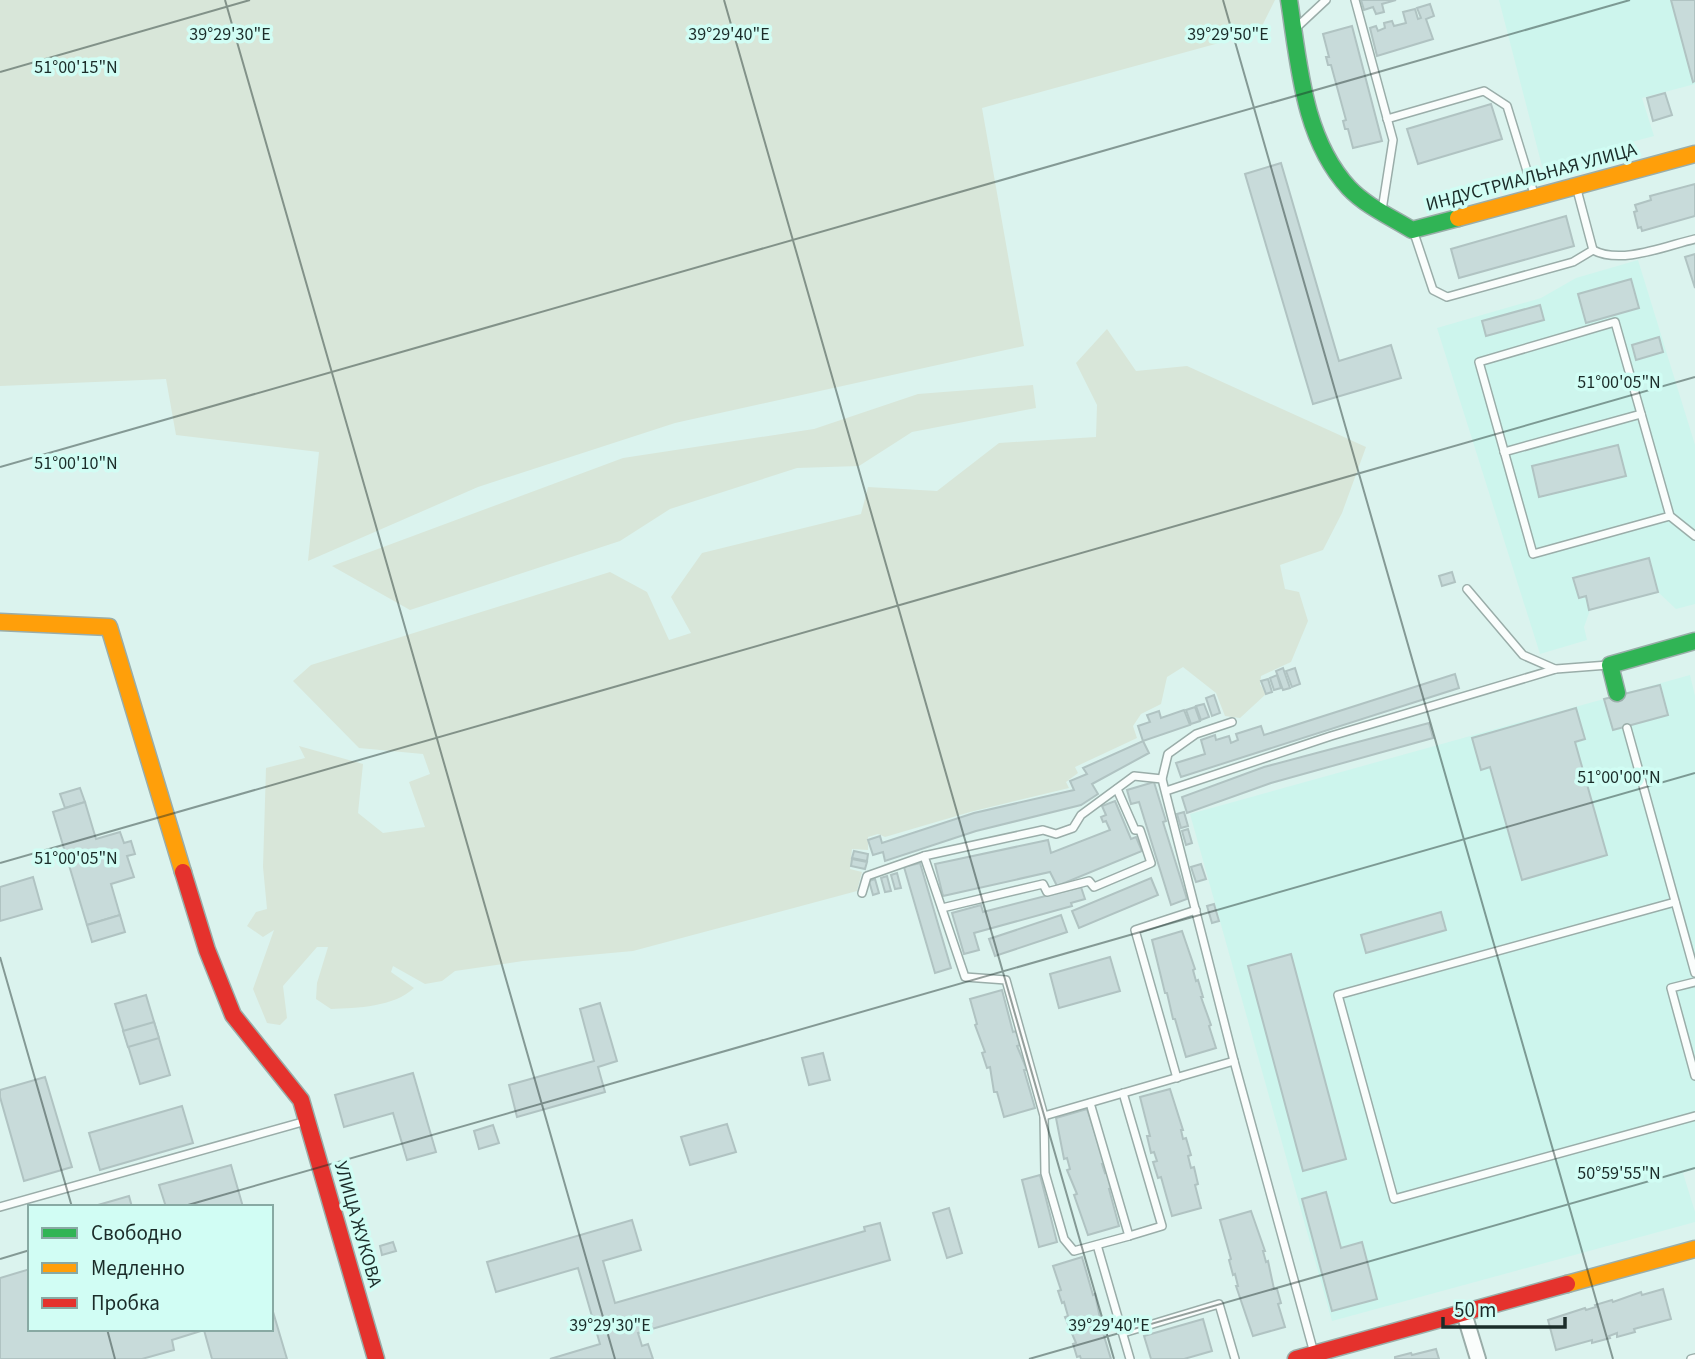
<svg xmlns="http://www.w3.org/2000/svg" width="1695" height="1359" viewBox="0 0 1695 1359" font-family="'Source Sans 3',sans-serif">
  <rect width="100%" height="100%" fill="#dbf3ee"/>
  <g fill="#cdf5ed">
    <path d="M1499 0H1695V84L1642 98 1654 136 1542 166Z"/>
    <path d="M1638 260 1695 445V604L1676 609 1658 592 1590 610 1584 627 1587 640 1540 654 1437 328 1541 298 1576 278Z"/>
    <path d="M1690 675 1695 696V1169L1683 1173 1695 1212V1222L1332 1321 1190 814Z"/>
  </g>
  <g fill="#d8e6d9">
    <path d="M0 0H1275L1259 32 982 108 1024 346 675 423 478 487 308 561 319 452 176 435 166 379 0 386Z"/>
    <path d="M1107 329 1136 371 1187 366 1366 447 1342 513 1323 550 1280 565 1285 589 1299 592 1308 621 1291 662 1261 676 1260 684 1266 694 1240 718 1225 716 1216 693 1183 667 1167 677 1161 704 1141 714 1133 726 1137 738 1075 767 1078 773 1066 782 1069 788 970 812 885 837 878 834 868 837V850L852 849 850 869 862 872 857 891 633 951 523 961 455 971 442 981 425 984 393 966 391 972 414 988C394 1007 357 1008 331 1009L316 999 317 983 328 947H317L283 986 287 1018 280 1025 267 1023 253 989 274 930 263 937 247 926 256 912 267 909 263 867 266 768 305 758 299 746 363 764 358 813 383 833 425 827 409 782 430 774 423 754 359 748 293 681 311 665 610 572 647 592 669 640 691 633 671 597 702 553 861 514 868 487 937 491 999 443 1096 437 1097 405 1076 363Z"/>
    <path d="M1033 385 1036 408 912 432 859 466 797 468 670 509 620 541 410 610 332 566 623 458 814 429 918 394Z"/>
  </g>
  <g fill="#c8dbda" stroke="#b0c3c2" stroke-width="2">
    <path d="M1361 0H1396L1382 4 1384 12 1376 14 1373 7 1364 10Z"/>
    <path d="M1671 0H1695V81L1693 82Z"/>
    <path d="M1430 4 1434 16 1426 19 1433 39 1377 56 1370 28 1376 26 1378 31 1385 28 1384 23 1392 21 1394 26 1406 23 1403 12 1415 9 1418 19 1421 18 1417 8Z"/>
    <path d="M1352 26 1382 141 1353 148 1348 129H1345L1343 121 1346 120 1331 65H1328L1326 57H1329L1323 34Z"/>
    <path d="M1665 93 1672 115 1653 121 1647 98Z"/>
    <path d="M1491 104 1502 139 1418 164 1407 129Z"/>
    <path d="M1281 163 1339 361 1391 345 1401 378 1313 404 1245 174Z"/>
    <path d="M1695 184V216L1642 231 1641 227 1638 228 1634 212 1637 211 1635 205 1651 200 1650 196Z"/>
    <path d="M1566 216 1574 246 1459 278 1451 249Z"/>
    <path d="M1695 254V288L1685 257Z"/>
    <path d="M1631 279 1639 308 1586 323 1578 294Z"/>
    <path d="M1540 305 1544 320 1486 336 1482 321Z"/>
    <path d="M1659 337 1663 352 1636 360 1632 345Z"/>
    <path d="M1618 445 1626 476 1539 497 1532 466Z"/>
    <path d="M1649 558 1658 592 1589 610 1586 596 1579 598 1573 578Z"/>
    <path d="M1452 572 1455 582 1442 586 1439 576Z"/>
    <path d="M1283 668 1290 688 1283 690 1276 671Z"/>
    <path d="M1295 668 1300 684 1292 687 1286 671Z"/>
    <path d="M1455 674 1459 688 1181 777 1176 763 1205 754 1201 740 1215 735 1216 740 1229 736 1231 743 1238 740 1236 734 1261 726 1264 735Z"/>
    <path d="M1277 675 1281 688 1274 690 1270 678Z"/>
    <path d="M1268 679 1272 692 1266 694 1261 681Z"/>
    <path d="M1660 685 1668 715 1613 730 1604 699Z"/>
    <path d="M1214 695 1220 713 1212 716 1206 698Z"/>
    <path d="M1204 704 1209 717 1201 720 1196 706Z"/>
    <path d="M1195 707 1200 721 1191 724 1186 710Z"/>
    <path d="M1576 708 1585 739 1575 742 1607 855 1522 880 1490 767 1481 770 1472 738Z"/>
    <path d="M1184 710 1190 725 1143 741 1138 726 1150 722 1147 715 1159 711 1161 718Z"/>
    <path d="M1429 723 1433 738 1271 783 1187 813 1182 797 1264 767Z"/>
    <path d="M1143 741 1149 753 1092 784 1098 794 1081 805 976 831 885 861 883 852 873 855 868 840 880 836 882 843 974 813 1074 790 1070 781 1087 774 1083 768Z"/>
    <path d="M1154 782 1166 821 1163 822 1187 899 1171 905 1139 802 1131 804 1127 790Z"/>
    <path d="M80 788 85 802 65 808 60 794Z"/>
    <path d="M1115 801 1131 839 1136 837 1142 851 1057 886 1050 872 943 896 935 864 1048 840 1051 853 1110 830 1106 821 1103 822 1101 817 1106 815 1102 806Z"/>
    <path d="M85 802 96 839 120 832 124 843 131 841 135 854 127 856 134 877 111 884 120 915 87 925 53 812Z"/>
    <path d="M1184 812 1188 826 1181 828 1177 814Z"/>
    <path d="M1188 829 1192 843 1186 845 1182 831Z"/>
    <path d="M854 851 868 854 867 861 852 858Z"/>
    <path d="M852 859 867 862 865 869 851 866Z"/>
    <path d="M920 863 951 968 935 973 904 867Z"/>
    <path d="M1201 864 1206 879 1196 882 1191 867Z"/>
    <path d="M897 873 901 888 895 889 891 875Z"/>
    <path d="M887 876 891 891 885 892 881 878Z"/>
    <path d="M33 877 42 909 0 921V887Z"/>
    <path d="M1151 878 1158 895 1079 928 1072 911Z"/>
    <path d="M875 879 879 893 873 895 869 881Z"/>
    <path d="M1081 887 1085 899 1071 903 1072 906 974 933 979 950 964 954 952 913 981 905 983 912Z"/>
    <path d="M1214 904 1219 921 1212 923 1207 906Z"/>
    <path d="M1441 912 1446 930 1366 953 1361 935Z"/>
    <path d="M120 915 125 932 92 942 87 925Z"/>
    <path d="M1061 915 1067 932 995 956 989 939Z"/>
    <path d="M1182 931 1195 969 1193 970 1196 981 1198 980 1203 997H1201L1211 1025 1209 1026 1216 1048 1186 1057 1175 1019H1173L1167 993H1165L1152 940Z"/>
    <path d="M1291 954 1346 1159 1303 1171 1248 966Z"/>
    <path d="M1110 957 1120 991 1059 1008 1050 974Z"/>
    <path d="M1002 990 1013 1032 1016 1031 1020 1045 1017 1046 1027 1070H1024L1035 1108 1004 1117 997 1092H994L990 1067 987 1068 982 1053 985 1052 975 1025 977 1024 970 999Z"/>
    <path d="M146 995 170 1075 140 1084 115 1004Z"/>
    <path d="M600 1003 617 1061 598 1067 605 1092 517 1117 509 1085 594 1061 580 1009Z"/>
    <path d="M154 1022 159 1038 128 1047 123 1031Z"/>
    <path d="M823 1053 830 1080 809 1085 802 1058Z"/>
    <path d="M413 1073 436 1152 407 1160 393 1113 344 1127 335 1095Z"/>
    <path d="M45 1077 72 1167 24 1181 0 1097V1090Z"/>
    <path d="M1170 1089 1183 1130H1181L1183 1139 1186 1138 1191 1155 1188 1156 1191 1168 1194 1167 1198 1184 1195 1185 1201 1208 1172 1216 1161 1177 1158 1178 1153 1162 1157 1161 1154 1152 1151 1153 1147 1136H1150L1140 1097Z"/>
    <path d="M182 1106 193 1143 100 1170 89 1133Z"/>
    <path d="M1087 1109 1105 1164H1102L1105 1173 1107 1172 1112 1188 1109 1189 1119 1226 1088 1235 1074 1195 1077 1194 1067 1170 1070 1169 1067 1158 1064 1159 1056 1118Z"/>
    <path d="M727 1124 736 1152 690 1165 681 1137Z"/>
    <path d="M493 1125 499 1143 479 1149 474 1131Z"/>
    <path d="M231 1165 243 1207H166L159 1185Z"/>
    <path d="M1040 1175 1057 1242 1039 1247 1022 1180Z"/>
    <path d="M1326 1192 1341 1248 1362 1242 1377 1299 1332 1311 1302 1199Z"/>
    <path d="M129 1196 132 1207H91Z"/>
    <path d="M949 1208 962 1253 947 1258 933 1213Z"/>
    <path d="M1251 1211 1265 1251H1263L1266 1262 1268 1261 1274 1289H1277L1281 1303 1278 1304 1285 1327 1253 1336 1236 1286H1238L1235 1274 1233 1275 1229 1260 1231 1259 1220 1220Z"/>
    <path d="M632 1220 641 1250 603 1261 615 1303 865 1231 864 1227 880 1223 890 1260 638 1333 642 1346 648 1344 653 1359H550L600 1344 578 1268 496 1292 487 1262Z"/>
    <path d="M393 1242 396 1251 382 1255 380 1246Z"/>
    <path d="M1082 1257 1093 1295 1095 1294 1101 1323 1104 1322 1107 1335 1104 1336 1111 1359H1081L1080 1356 1077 1357 1073 1344 1076 1343 1065 1317 1068 1316 1064 1302 1062 1303 1058 1291 1061 1290 1053 1266Z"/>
    <path d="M30 1269V1329H271V1305L287 1359H212L204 1330 172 1340 174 1350 142 1359H0V1278Z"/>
    <path d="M1663 1289 1671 1319 1634 1329 1635 1332 1617 1337V1333L1609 1336 1610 1338 1592 1343V1340L1556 1350 1548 1320 1585 1308 1586 1310 1596 1307 1595 1305 1612 1300 1613 1302 1641 1292 1642 1295Z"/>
    <path d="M1203 1319 1212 1351 1184 1359H1151L1144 1336Z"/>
    <path d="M1436 1349 1439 1359H1395V1357L1411 1353 1412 1355Z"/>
  </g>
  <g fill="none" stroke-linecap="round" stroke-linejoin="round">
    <defs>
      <g id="lane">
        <path d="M1355 0 1393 140 1382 210"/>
        <path d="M1296 28 1326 0"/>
        <path d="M1387 119 1484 91 1507 106 1535 197"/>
        <path d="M1576 186 1593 250"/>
        <path d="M1414 233 1433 290 1447 297 1573 262 1593 250C1621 265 1665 246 1695 239"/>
        <path d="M1504 452 1641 414"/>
        <path d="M1670 516 1533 554 1479 362 1615 322 1670 516 1695 536"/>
        <path d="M1467 589 1523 655 1555 669"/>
        <path d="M1627 728 1695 973"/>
        <path d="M1162 779 1168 754 1196 734 1232 722"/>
        <path d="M1166 791 1331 736 1556 669 1608 665"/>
        <path d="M862 893 867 876 924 856"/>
        <path d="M1675 902 1338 995 1394 1199 1695 1116"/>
        <path d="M942 908 1043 884 1047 892 1089 881 1094 887 1151 863 1140 830H1135L1117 789"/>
        <path d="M1695 982 1671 988 1695 1076"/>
        <path d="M1177 1078 1135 930 1196 910"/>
        <path d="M1123 1093 1162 1226 1129 1236"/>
        <path d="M1090 1103 1129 1236 1074 1251 1064 1239 1045 1173 1044 1116 1006 980 965 977 924 856 1043 830 1056 834 1073 828 1081 815 1134 776 1162 779 1234 1061 1314 1353"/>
        <path d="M1044 1116 1234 1061"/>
        <path d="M0 1207 306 1121"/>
        <path d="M1097 1245 1130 1359"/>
        <path d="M1123 1333 1219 1304 1235 1359"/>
        <path d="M1691 1359 1695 1358"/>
      </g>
      <path id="street" d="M1464 1313 1478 1359"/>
      <g id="fast">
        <path d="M1289 0C1299 64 1303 138 1349 188 1366 206 1391 217 1412 230L1458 218"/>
        <path d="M1617 693 1610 665 1695 641"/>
      </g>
      <g id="slow">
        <path d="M1458 218 1695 154"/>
        <path d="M0 622 109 627 183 872"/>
        <path d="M1567 1284 1695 1249"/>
      </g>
      <g id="jam">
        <path d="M183 872 207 950 233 1015 301 1100 376 1359"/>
        <path d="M1296 1359 1567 1284"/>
      </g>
    </defs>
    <use href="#lane" stroke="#9aada9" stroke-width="10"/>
    <use href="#street" stroke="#9aada9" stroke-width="18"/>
    <use href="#fast" stroke="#9aada9" stroke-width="19"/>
    <use href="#slow" stroke="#9aada9" stroke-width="19"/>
    <use href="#jam" stroke="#9aada9" stroke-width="19"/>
    <use href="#lane" stroke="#fafdfc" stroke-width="7"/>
    <use href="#street" stroke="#fafdfc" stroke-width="14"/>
    <use href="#fast" stroke="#30b455" stroke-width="16"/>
    <use href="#slow" stroke="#ff9f0a" stroke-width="16"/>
    <use href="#jam" stroke="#e5322d" stroke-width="16"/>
  </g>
  <path fill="none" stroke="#1b2c29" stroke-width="2" stroke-opacity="0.45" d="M225 0 615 1359M724 0 1114 1359M1223 0 1613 1359M0 72 250 0M0 467 1630 0M0 863 1695 377M0 957 72 1207M181 1207 1695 773M0 1259 30 1250M107 1329 115 1359M1029 1359 1695 1168"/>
  <g text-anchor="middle" stroke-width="7" stroke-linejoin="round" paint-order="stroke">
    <g font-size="19" fill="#1b2c29" stroke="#d1fdf4">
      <text transform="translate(1531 176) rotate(-15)" y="7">ИНДУСТРИАЛЬНАЯ УЛИЦА</text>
      <text transform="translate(359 1224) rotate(74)" y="7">УЛИЦА ЖУКОВА</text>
    </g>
  </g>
  <g font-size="18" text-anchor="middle" fill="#1b2c29" stroke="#d1fdf4" stroke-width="7" stroke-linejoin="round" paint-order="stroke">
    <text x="230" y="40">39°29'30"E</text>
    <text x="729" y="40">39°29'40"E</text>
    <text x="1228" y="40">39°29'50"E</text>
    <text x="76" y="73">51°00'15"N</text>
    <text x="1619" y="388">51°00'05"N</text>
    <text x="76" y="469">51°00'10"N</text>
    <text x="1619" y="783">51°00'00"N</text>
    <text x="76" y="864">51°00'05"N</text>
    <text x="1619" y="1179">50°59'55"N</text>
    <text x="610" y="1331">39°29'30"E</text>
    <text x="1109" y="1331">39°29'40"E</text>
  </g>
  <rect x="28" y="1205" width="245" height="126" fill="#d1fdf4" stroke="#88a9a3" stroke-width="2"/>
  <rect x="42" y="1228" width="35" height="10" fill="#30b455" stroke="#88a9a3" stroke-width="2"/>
  <text x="91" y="1240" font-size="21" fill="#1b2c29">Свободно</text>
  <rect x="42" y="1263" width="35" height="10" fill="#ff9f0a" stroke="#88a9a3" stroke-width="2"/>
  <text x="91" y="1275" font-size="21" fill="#1b2c29">Медленно</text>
  <rect x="42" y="1298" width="35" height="10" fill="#e5322d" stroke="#88a9a3" stroke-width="2"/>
  <text x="91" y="1310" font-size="21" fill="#1b2c29">Пробка</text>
  <path d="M1443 1317v10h122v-10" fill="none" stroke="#1b2c29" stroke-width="3.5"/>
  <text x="1454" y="1317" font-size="21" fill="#1b2c29" stroke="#d1fdf4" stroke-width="5" paint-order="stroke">50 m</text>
</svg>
